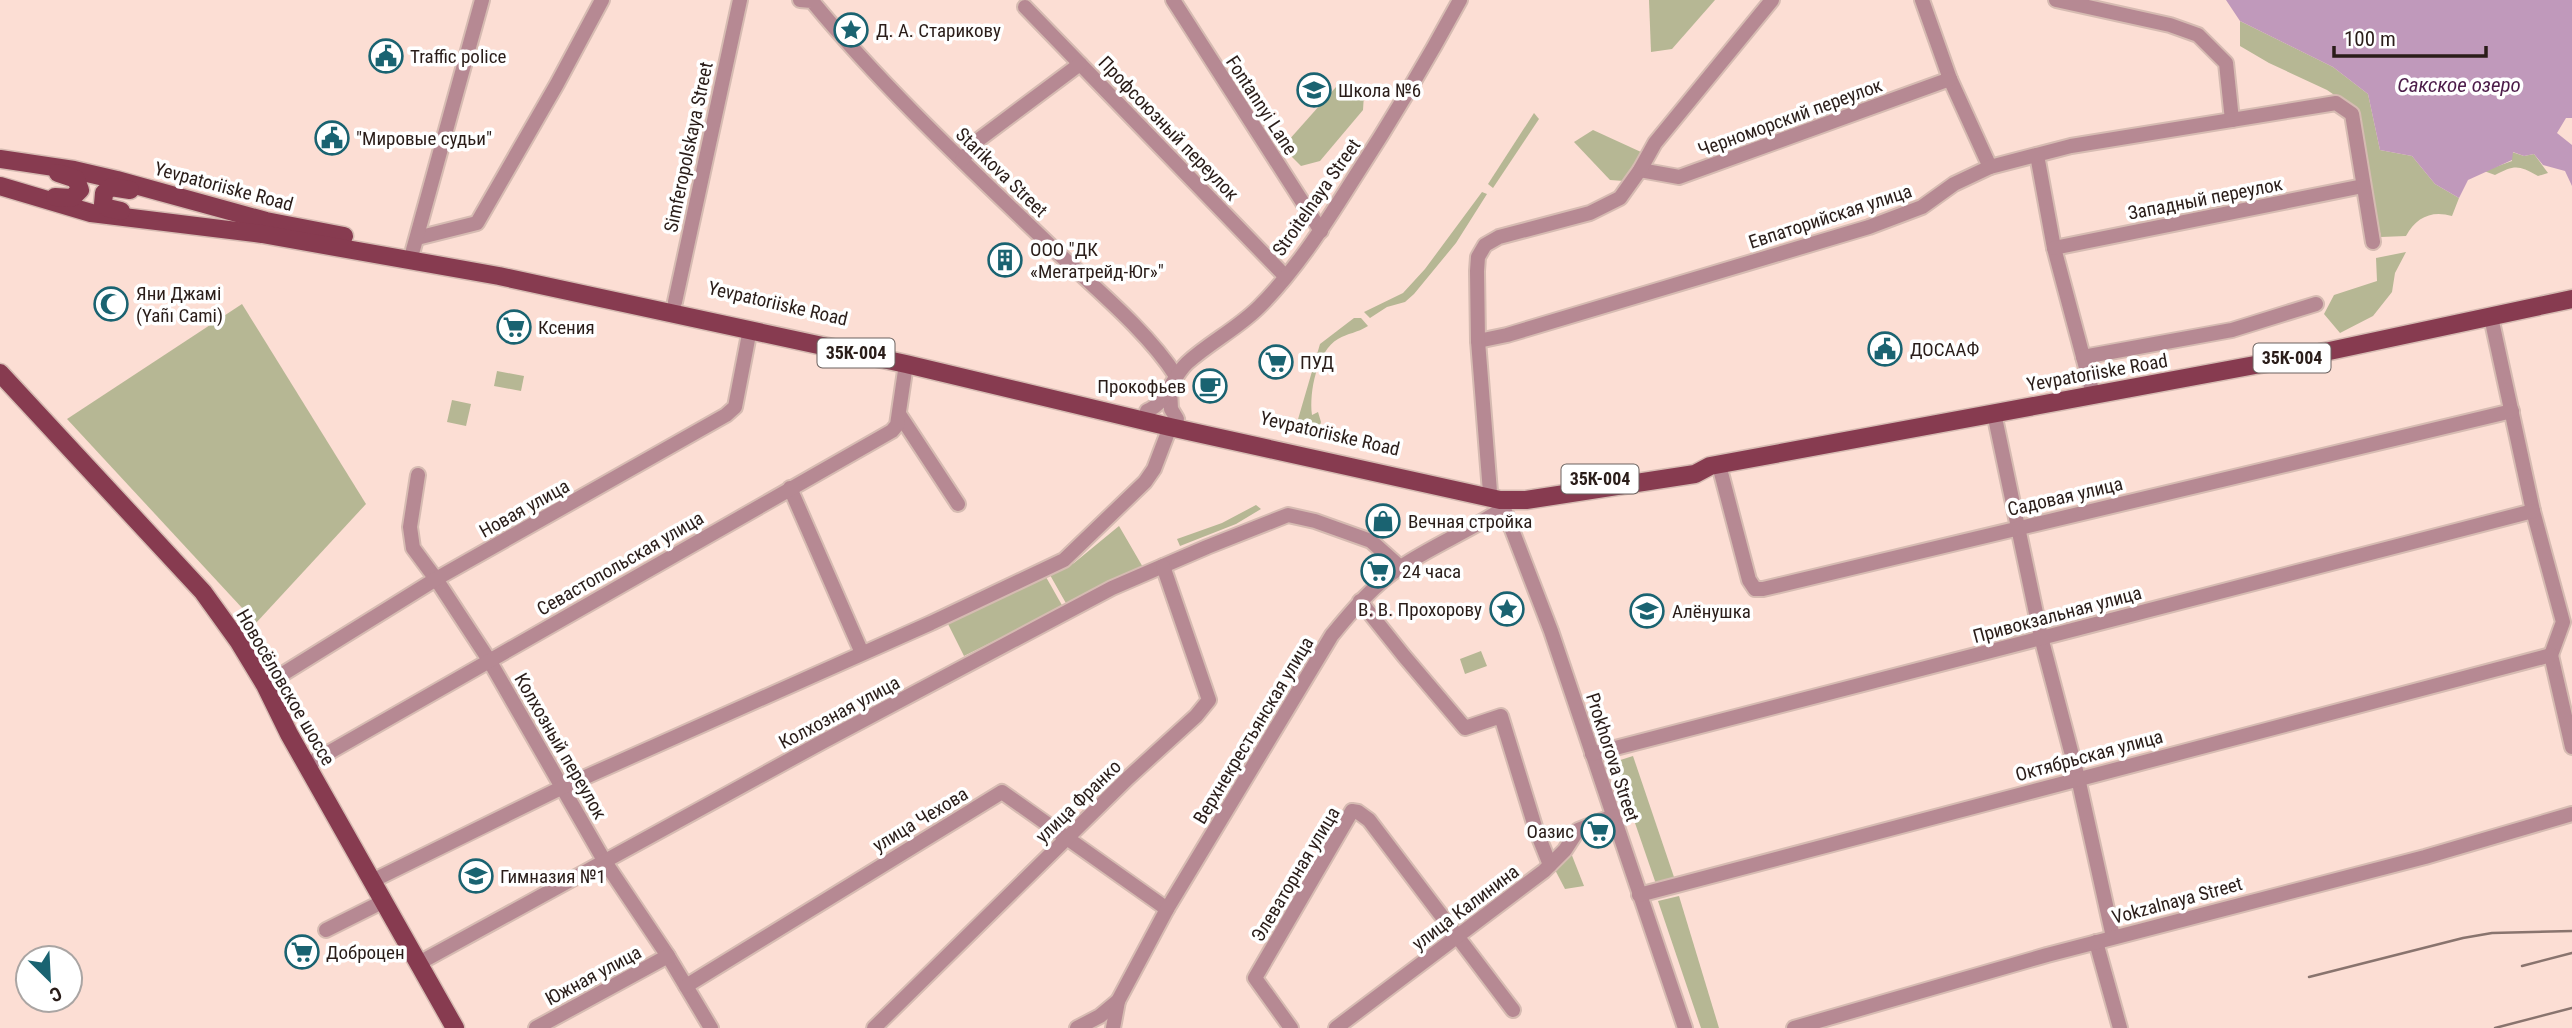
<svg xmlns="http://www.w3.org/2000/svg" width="2572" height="1028" viewBox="0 0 2572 1028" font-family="'Roboto Condensed',sans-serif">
  <rect width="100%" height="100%" fill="#fcded4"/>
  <g fill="#b6b794">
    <path d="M1649 0H1715L1672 49 1651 52Z"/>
    <path d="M2240 21 2333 67 2368 94 2380 150 2412 156 2435 184 2459 198 2452 216C2432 210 2416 217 2406 236L2381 237 2355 109 2327 90 2269 63 2240 46Z"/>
    <path d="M1353 85 1364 95 1363 110 1320 161 1301 166 1291 156 1288 141 1336 87Z"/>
    <path d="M1534 113 1539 119 1493 188 1488 184Z"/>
    <path d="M1593 130 1641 152 1624 181 1610 180 1574 142Z"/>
    <path d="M2512 152 2524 156 2534 154 2548 173 2538 176C2518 165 2515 165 2495 175L2484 171 2512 161Z"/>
    <path d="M1482 192 1487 194 1456 243 1414 294 1405 302 1387 307 1370 318 1364 312 1403 293 1425 269Z"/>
    <path d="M2406 252 2395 273 2392 292 2373 316 2340 333 2324 314 2334 295 2377 281 2376 258Z"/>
    <path d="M242 304 366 504 256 623 67 419Z"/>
    <path d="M1354 318H1361L1368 326C1357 333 1348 333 1338 339 1317 351 1309 392 1312 415L1318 412 1321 422 1317 436 1311 437 1294 433 1320 344Z"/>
    <path d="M497 371 524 376 521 391 494 386Z"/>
    <path d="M452 400 471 404 466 426 447 422Z"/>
    <path d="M1256 505 1261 509 1236 524 1180 546 1177 539 1222 523Z"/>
    <path d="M1119 526 1144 569 1067 605 1050 575 1074 563Z"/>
    <path d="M1046 577 1063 607 964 656 948 624Z"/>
    <path d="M1481 651 1487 666 1465 674 1460 659Z"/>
    <path d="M1633 756 1675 880 1656 884 1614 762Z"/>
    <path d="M1571 853 1584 886 1565 889 1553 866Z"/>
    <path d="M1679 896 1719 1028H1701L1658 901Z"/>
  </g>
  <path fill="#c099bb" d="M2226 0H2572V118H2566L2557 133 2572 145V186L2565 171 2543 165 2534 154 2524 156 2513 152 2512 160 2468 180 2459 198 2435 184 2412 156 2380 150 2368 94 2333 67 2240 21Z"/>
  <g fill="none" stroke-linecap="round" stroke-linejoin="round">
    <defs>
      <g id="minor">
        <path d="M800 0 812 1C887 92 974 172 1058 253 1096 289 1148 332 1176 376"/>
        <path d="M1173 0 1321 231"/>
        <path d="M1922 0 1950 79 1990 167"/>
        <path d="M2056 0 2170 25 2198 35 2226 63 2232 120"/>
        <path d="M1025 7 1285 276"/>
        <path d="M2037 155 2054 248 2093 394"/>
        <path d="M962 160 977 141 1080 64"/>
        <path d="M1640 170 1679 177 1950 79"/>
        <path d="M417 238 477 223 557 84 602 0"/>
        <path d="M2054 248 2363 186"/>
        <path d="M413 250 482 0"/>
        <path d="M675 302 740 0"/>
        <path d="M2491 317 2533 511 2563 622 2551 655"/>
        <path d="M1478 341 1507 335 1869 227 1922 207 1954 184 1990 167 2071 146 2336 103 2352 114 2373 242"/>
        <path d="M2083 357 2232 330 2316 304"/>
        <path d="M1170 389 1171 409 1177 419"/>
        <path d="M1147 411C1168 402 1171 378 1187 363 1210 342 1237 329 1259 307 1295 271 1324 226 1351 183 1390 123 1426 63 1460 0"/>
        <path d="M1994 413 2041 637 2078 778 2113 937"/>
        <path d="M899 414 958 504"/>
        <path d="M1719 465 1749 580 1755 589H1763L2512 411"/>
        <path d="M418 475 410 527 413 548 436 579 489 660 605 862 668 956 711 1028"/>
        <path d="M790 488 862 653"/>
        <path d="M1490 492 1478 341 1477 271 1478 257 1485 245 1499 237 1590 213 1620 198 1640 170 1655 143 1772 0"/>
        <path d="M1501 501 1551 631 1685 1028"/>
        <path d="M1360 601 1404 656 1465 728 1501 716 1536 830 1550 865"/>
        <path d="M2551 655 2572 747"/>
        <path d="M265 685 436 579 726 415 735 407 750 329"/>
        <path d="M1592 754 2533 511"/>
        <path d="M307 765 892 431 897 425 906 364"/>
        <path d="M372 881 563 787 931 623 1064 560 1145 482 1154 469 1170 427"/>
        <path d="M1639 895 2551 655"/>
        <path d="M326 930 384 901"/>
        <path d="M2096 942 2120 1028"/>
        <path d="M419 963 824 741 1112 588 1207 547 1288 515 1315 521 1371 541 1400 567"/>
        <path d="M686 986 1002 792 1167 909"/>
        <path d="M536 1028 668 956"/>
        <path d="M874 1028 1128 778 1196 716 1209 700 1163 566"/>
        <path d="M1077 1028 1100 1016 1118 1001 1167 909 1332 635C1352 611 1374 584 1401 567 1434 545 1471 530 1504 508"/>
        <path d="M1113 1028 1118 1001"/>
        <path d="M1291 1028 1255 978 1352 811 1358 812 1369 820 1513 1010"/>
        <path d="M1336 1028 1544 871 1565 850 1578 830 1613 816"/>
        <path d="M1794 1028 2047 955 2425 857 2572 814"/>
      </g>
      <g id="major">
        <path d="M0 159 74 170 117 180 266 221 344 236"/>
        <path d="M0 186 91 213 262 234 499 276 906 364 1170 427 1500 500H1526L1695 474 1710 466 2320 353 2572 299"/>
        <path d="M55 197 72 198 80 190 76 179 58 173"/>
        <path d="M121 211 108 208 103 204 104 193 111 187 130 190"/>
        <path d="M0 373 203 592 239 642 265 685 289 734 455 1028"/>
      </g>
    </defs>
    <use href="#minor" stroke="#d6bbb2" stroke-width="18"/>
    <use href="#major" stroke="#d6bbb2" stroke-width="21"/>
    <use href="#minor" stroke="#b68993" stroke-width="14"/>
    <use href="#major" stroke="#873b50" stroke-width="18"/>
    <g stroke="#89746e" stroke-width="2.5">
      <path d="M2522 966 2572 953"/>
      <path d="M2309 977 2463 938 2492 933 2572 931"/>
      <path d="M2495 1028 2572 1008"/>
    </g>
  </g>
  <defs>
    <symbol id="sight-ring" viewBox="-11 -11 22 22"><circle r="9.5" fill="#fff" stroke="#1a6371" stroke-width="1.5"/><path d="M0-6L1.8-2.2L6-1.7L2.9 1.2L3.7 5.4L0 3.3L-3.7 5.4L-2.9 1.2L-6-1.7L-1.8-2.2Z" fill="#1a6371"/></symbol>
    <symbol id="civic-ring" viewBox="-11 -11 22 22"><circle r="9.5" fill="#fff" stroke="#1a6371" stroke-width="1.5"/><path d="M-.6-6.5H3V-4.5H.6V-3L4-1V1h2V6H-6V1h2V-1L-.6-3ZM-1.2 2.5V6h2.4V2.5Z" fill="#1a6371"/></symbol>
    <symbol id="school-ring" viewBox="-11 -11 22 22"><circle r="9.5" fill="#fff" stroke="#1a6371" stroke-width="1.5"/><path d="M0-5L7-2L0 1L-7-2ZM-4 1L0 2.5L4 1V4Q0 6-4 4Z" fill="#1a6371"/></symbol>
    <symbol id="building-ring" viewBox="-11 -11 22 22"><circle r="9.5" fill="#fff" stroke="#1a6371" stroke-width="1.5"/><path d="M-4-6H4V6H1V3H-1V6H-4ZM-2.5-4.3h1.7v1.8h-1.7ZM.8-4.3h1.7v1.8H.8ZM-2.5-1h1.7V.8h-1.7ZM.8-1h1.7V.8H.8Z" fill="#1a6371"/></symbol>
    <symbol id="mosque-ring" viewBox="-11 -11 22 22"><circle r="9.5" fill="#fff" stroke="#1a6371" stroke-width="1.5"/><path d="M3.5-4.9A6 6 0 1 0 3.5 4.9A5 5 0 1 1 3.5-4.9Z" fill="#1a6371"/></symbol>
    <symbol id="supermarket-ring" viewBox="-11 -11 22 22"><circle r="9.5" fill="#fff" stroke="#1a6371" stroke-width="1.5"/><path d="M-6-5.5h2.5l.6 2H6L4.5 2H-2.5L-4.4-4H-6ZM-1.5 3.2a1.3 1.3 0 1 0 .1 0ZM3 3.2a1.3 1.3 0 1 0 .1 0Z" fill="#1a6371"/></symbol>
    <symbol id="cafe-ring" viewBox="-11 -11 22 22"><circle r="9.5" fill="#fff" stroke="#1a6371" stroke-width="1.5"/><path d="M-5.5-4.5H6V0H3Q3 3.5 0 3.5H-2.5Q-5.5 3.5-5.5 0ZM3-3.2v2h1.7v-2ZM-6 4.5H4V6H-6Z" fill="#1a6371"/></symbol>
    <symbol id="shop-ring" viewBox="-11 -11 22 22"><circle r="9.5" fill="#fff" stroke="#1a6371" stroke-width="1.5"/><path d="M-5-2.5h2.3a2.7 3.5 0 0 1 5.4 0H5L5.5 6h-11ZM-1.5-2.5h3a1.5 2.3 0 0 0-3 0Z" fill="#1a6371"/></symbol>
  </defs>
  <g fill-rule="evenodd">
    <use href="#sight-ring" x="832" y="11" width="38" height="38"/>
    <use href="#civic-ring" x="367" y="37" width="38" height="38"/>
    <use href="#school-ring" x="1295" y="71" width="38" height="38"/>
    <use href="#civic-ring" x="313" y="119" width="38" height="38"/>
    <use href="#building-ring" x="986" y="241" width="38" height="38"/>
    <use href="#mosque-ring" x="92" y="285" width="38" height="38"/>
    <use href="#supermarket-ring" x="495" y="308" width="38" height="38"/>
    <use href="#civic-ring" x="1866" y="330" width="38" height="38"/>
    <use href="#supermarket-ring" x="1257" y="343" width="38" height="38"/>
    <use href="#cafe-ring" x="1191" y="367" width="38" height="38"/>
    <use href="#shop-ring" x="1364" y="502" width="38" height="38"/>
    <use href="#supermarket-ring" x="1359" y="552" width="38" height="38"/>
    <use href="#sight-ring" x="1488" y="590" width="38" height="38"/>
    <use href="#school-ring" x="1628" y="592" width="38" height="38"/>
    <use href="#supermarket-ring" x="1579" y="812" width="38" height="38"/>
    <use href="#school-ring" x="457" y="857" width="38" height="38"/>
    <use href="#supermarket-ring" x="283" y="933" width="38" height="38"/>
  </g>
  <g text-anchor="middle" stroke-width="7" stroke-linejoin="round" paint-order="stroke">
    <g fill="#fff" stroke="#6a615e" stroke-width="2">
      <rect x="817.5" y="338.5" width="77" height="29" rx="5"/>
      <rect x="2253.5" y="343.5" width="77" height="29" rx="5"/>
      <rect x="1561.5" y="464.5" width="77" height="29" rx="5"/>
    </g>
    <g font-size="18" font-weight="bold" fill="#2a1d19">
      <text x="856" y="359">35К-004</text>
      <text x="2292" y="364">35К-004</text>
      <text x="1600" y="485">35К-004</text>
    </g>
    <g font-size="19" fill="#2a1d19" stroke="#fff" text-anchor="start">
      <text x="876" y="37">Д. А. Старикову</text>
      <text x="410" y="63">Traffic police</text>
      <text x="1338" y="97">Школа №6</text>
      <text x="356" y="145">"Мировые судьи"</text>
      <text x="1030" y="256">ООО "ДК<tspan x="1030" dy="22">«Мегатрейд-Юг»"</tspan></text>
      <text x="136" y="300">Яни Джамі<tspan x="136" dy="22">(Yañı Cami)</tspan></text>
      <text x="538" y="334">Ксения</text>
      <text x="1910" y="356">ДОСААФ</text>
      <text x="1300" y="369">ПУД</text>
      <text x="1186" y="393" text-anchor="end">Прокофьев</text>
      <text x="1408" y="528">Вечная стройка</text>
      <text x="1402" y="578">24 часа</text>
      <text x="1482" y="616" text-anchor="end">В. В. Прохорову</text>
      <text x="1672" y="618">Алёнушка</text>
      <text x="1574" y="838" text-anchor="end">Оазис</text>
      <text x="500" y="883">Гимназия №1</text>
      <text x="326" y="959">Доброцен</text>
    </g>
    <g font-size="19" fill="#2a1d19" stroke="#fff">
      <text transform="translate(1262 105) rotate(57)" y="7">Fontannyi Lane</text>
      <text transform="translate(1790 117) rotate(-20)" y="7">Черноморский переулок</text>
      <text transform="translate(1169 128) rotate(46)" y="7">Профсоюзный переулок</text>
      <text transform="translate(688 147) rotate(-78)" y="7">Simferopolskaya Street</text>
      <text transform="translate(1002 172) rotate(44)" y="7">Starikova Street</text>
      <text transform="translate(224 186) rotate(15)" y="7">Yevpatoriiske Road</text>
      <text transform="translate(1316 197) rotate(-55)" y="7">Stroitelnaya Street</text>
      <text transform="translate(2205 198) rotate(-11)" y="7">Западный переулок</text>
      <text transform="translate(1830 216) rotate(-18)" y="7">Евпаторийская улица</text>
      <text transform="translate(778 303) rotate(13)" y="7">Yevpatoriiske Road</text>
      <text transform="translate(2097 372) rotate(-10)" y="7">Yevpatoriiske Road</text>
      <text transform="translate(1330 433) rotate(13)" y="7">Yevpatoriiske Road</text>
      <text transform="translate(2065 496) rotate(-13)" y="7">Садовая улица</text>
      <text transform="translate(524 508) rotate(-29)" y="7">Новая улица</text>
      <text transform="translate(620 563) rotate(-30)" y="7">Севастопольская улица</text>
      <text transform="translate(2057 614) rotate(-15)" y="7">Привокзальная улица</text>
      <text transform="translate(286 687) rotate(60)" y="7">Новосёловское шоссе</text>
      <text transform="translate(839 712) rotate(-28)" y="7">Колхозная улица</text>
      <text transform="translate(1253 730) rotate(-59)" y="7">Верхнекрестьянская улица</text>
      <text transform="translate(561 746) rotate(60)" y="7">Колхозный переулок</text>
      <text transform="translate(2089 755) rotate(-15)" y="7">Октябрьская улица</text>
      <text transform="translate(1613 757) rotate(72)" y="7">Prokhorova Street</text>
      <text transform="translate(1078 801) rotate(-44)" y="7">улица Франко</text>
      <text transform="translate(920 819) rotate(-31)" y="7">улица Чехова</text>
      <text transform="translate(1295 874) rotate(-59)" y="7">Элеваторная улица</text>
      <text transform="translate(2177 900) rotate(-15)" y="7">Vokzalnaya Street</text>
      <text transform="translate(1465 907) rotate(-37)" y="7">улица Калинина</text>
      <text transform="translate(593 975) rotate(-28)" y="7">Южная улица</text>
    </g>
    <g font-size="21" font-style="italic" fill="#4c1c49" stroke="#fff">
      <text x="2459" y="92">Сакское озеро</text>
    </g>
  </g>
  <g transform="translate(49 979) rotate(156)"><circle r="33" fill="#ffffff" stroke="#aaa5a3" stroke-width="2"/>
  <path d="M0-5L12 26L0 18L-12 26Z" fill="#1a6371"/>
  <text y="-10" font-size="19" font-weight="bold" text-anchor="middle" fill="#2a1d19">С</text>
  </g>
  <path d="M2334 46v10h152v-10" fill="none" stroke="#2a1d19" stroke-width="3.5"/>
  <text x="2344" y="46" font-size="21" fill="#2a1d19" stroke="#ffffff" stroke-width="5" paint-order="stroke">100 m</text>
</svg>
